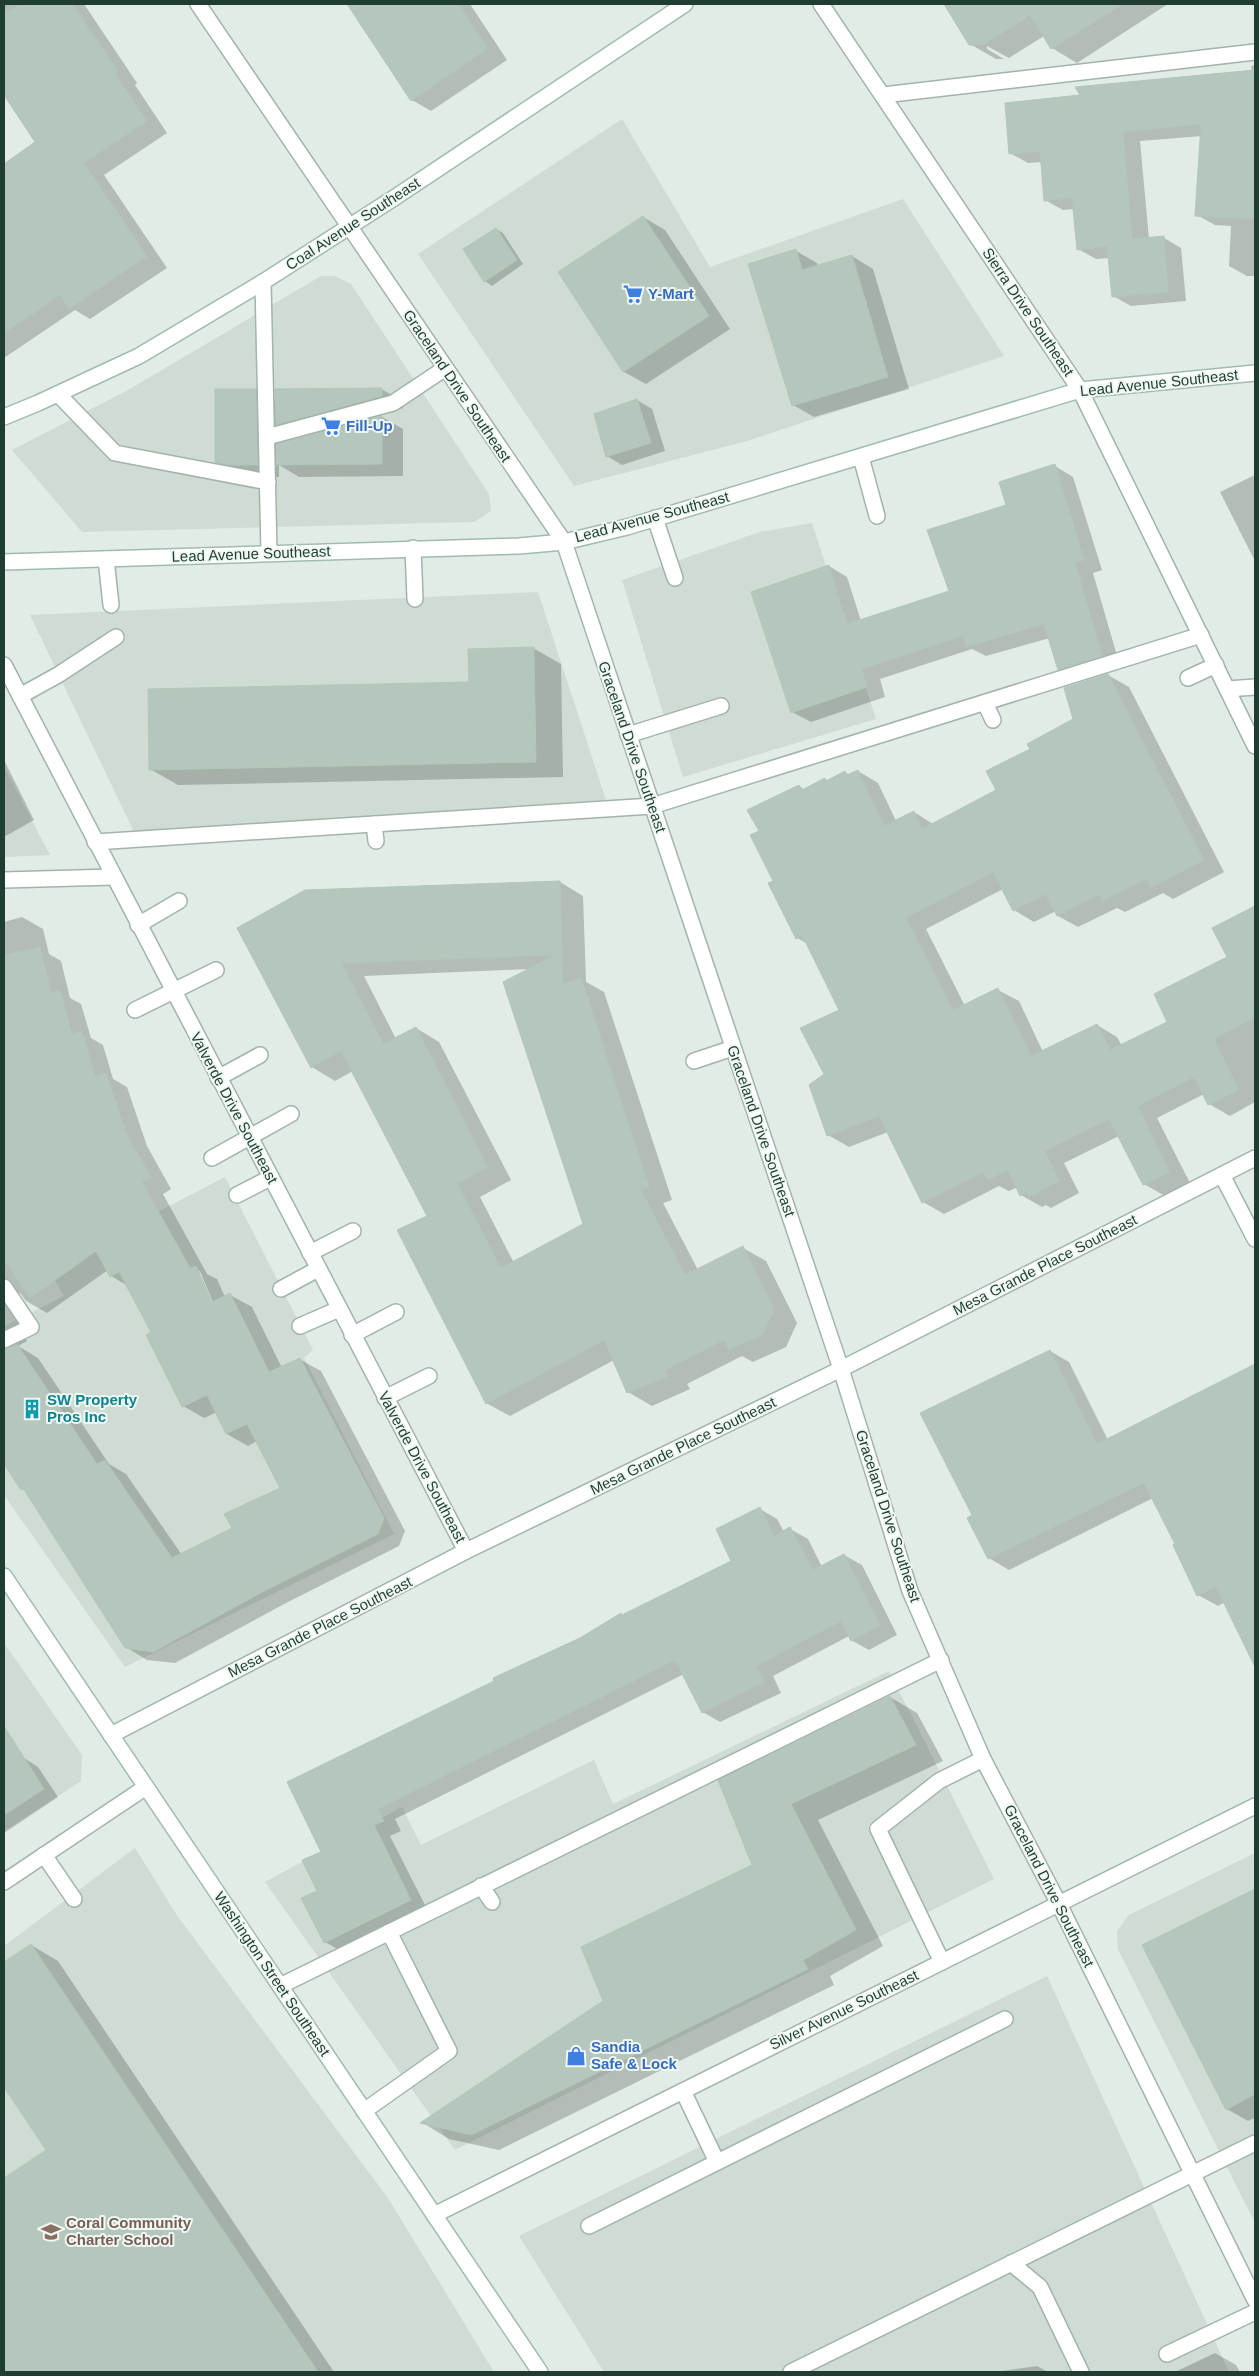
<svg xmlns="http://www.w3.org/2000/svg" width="1259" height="2376" viewBox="0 0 1259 2376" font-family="Helvetica,sans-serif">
  <rect width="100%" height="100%" fill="#e0ece5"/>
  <g fill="#cedcd3">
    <path d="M622 119 710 267 903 199 1004 356 747 441 574 486 418 254Z"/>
    <path d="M321 276H335L351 284 489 494 491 511 474 522 82 532 12 450 128 390Z"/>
    <path d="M812 523 876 719 683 777 622 580 760 532Z"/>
    <path d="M538 592 606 800 134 832 30 615Z"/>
    <path d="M4 766 41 838 50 855 4 857Z"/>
    <path d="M225 1177 313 1350 304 1358 394 1534 125 1667 4 1495V1326L64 1296 48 1269Z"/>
    <path d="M4 1643 82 1755 81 1781 4 1831Z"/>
    <path d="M889 1671 994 1879 455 2150 265 1882 402 1807 421 1845 594 1760 613 1804Z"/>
    <path d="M135 1848 178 1917 388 2198 494 2372H4V1946Z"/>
    <path d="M1255 1853V2223L1118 1949 1117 1931 1129 1915Z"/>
    <path d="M1047 1976 1229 2372H604L519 2236Z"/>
  </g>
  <g fill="#0003" fill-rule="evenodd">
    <path d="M4 4H84L137 83 135 85 167 133 104 175 167 268 90 319 75 310 4 358V165L37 143 4 93Z"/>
    <path d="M348 4H470L507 60 431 111 412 100Z"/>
    <path d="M945 4H1168L1077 63 1052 48 1044 36 1009 58 987 46V49L1004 59H996L970 44Z"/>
    <path d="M1255 65V276H1247L1229 266 1231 226 1215 225 1197 215 1202 136 1140 141 1149 239 1164 238 1181 248 1186 301 1131 306 1113 296 1110 258 1096 259 1078 249 1075 209 1063 210 1045 200 1042 162 1028 163 1010 153 1082 96 1252 72 1251 66Z"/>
    <path d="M643 217 665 230 730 329 646 384 624 372 559 272Z"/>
    <path d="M496 229 503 233 523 264 492 286 485 281Z"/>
    <path d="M796 251 817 263 818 266 852 256 873 269 909 389 814 417 793 405Z"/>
    <path d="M381 389 403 401V408L298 437 278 425V445L382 417 403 429V476L299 477 279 465V477H253L238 474 216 462 256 390 276 402Z"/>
    <path d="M637 400 652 409 665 451 622 465 607 456Z"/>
    <path d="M1055 466 1073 477 1102 570 1093 573 1120 666 1078 679 1059 669 1050 638 986 656 972 649 880 679 885 697 811 722 792 712 829 566 847 577 861 621 951 592 1007 506Z"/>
    <path d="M1255 475V561L1220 492Z"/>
    <path d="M533 648 561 664 563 777 178 785 150 769 470 683Z"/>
    <path d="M1108 675 1129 687 1224 872 1173 899 1163 893 1125 912 1117 908 1078 927 1058 916 1056 911 1034 922 1014 910 1003 889 926 929 965 1006 998 990 1019 1001 1043 1052 1097 1025 1117 1037 1122 1046 1169 1022 1228 958 1214 928 1255 907V1102L1230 1116 1209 1104 1204 1094 1157 1118 1190 1183 1165 1196 1144 1184 1119 1136 1064 1163 1079 1193 1051 1208 1046 1205 1042 1207 1021 1195 1018 1187 1009 1191 999 1186 944 1214 923 1202 888 1132 849 1147 828 1135 826 1075 841 1010 808 944 797 938 774 882 760 832 799 786 805 790 825 779 828 781 845 773 849 775 858 771 878 783 896 821 914 812 933 824 997 790 1032 749 1075 720Z"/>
    <path d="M4 760 34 820 4 837Z"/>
    <path d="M560 882 583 896 586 982 604 992 672 1200 663 1203 698 1270 743 1248 766 1261 797 1323 786 1347 753 1362 742 1356 687 1384 690 1389 652 1406 628 1392 614 1360 510 1416 486 1403 428 1216 353 1071 335 1081 312 1067 238 928ZM530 969 585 1225 514 1263 480 1197 511 1180 439 1042 416 1028 396 1039 364 976Z"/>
    <path d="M22 917 43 929 49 954 61 961 70 998 81 1004 91 1038 103 1045 113 1079 127 1087 147 1146 171 1189 163 1194 207 1274 217 1279 225 1297 230 1295 252 1307 282 1368 299 1359 321 1371 405 1531 399 1546 288 1602 175 1663 147 1660 126 1647 26 1491 22 1489 4 1462V922ZM108 1270 111 1276 128 1286 152 1333 183 1406 204 1418 217 1412 227 1434 248 1446 257 1441 282 1488 233 1528 182 1555 126 1474 109 1464 38 1358 18 1346 27 1341 21 1332 30 1325 17 1295 20 1293 26 1301 47 1313ZM197 1271H200L215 1307 213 1308Z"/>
    <path d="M1050 1351 1069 1362 1108 1440 1255 1366V1664L1225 1602 1218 1606 1198 1595 1177 1544 1153 1498 1009 1570 989 1558 969 1518 974 1516Z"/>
    <path d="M760 1509 777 1519 784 1532 790 1529 808 1539 822 1567 844 1555 862 1565 897 1635 869 1650 851 1640 849 1636 773 1676 781 1693 720 1722 703 1712 684 1674 395 1819 401 1831 390 1836 428 1911 343 1952 325 1942 319 1891 323 1852 581 1639 733 1562Z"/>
    <path d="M890 1697 917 1713 943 1761 818 1820 883 1946 830 1976 834 1985 499 2150 449 2139 423 2123 605 2002 754 1865 720 1781Z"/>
    <path d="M24 1758 38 1767 58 1797 4 1833V1771Z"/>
    <path d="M1255 1891V2118L1248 2121 1227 2109 1143 1946Z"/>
    <path d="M31 1945 58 1961 334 2372H4V2180L48 2150 4 2085V1964Z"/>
    <path d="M1215 2353 1236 2365 1240 2372H1175Z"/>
    <path d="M1037 2366 1048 2372H995Z"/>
  </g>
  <g fill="#b5c7bd" stroke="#b2c6ba" fill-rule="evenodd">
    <path d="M20 4H72L118 71 115 73 147 121 84 163 147 256 69 309 60 295 4 333V164L35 142 4 95V14Z"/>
    <path d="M347 4H458L488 48 411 101Z"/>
    <path d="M944 4H1123L1051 49 1030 15 983 45H969Z"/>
    <path d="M1255 70V219L1195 216 1201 124 1123 132 1132 239 1164 236 1168 292 1112 297 1107 246 1077 250 1072 198 1044 201 1040 151 1009 154 1005 103 1080 95 1075 87Z"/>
    <path d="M643 216 709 316 623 372 558 272Z"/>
    <path d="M496 228 517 260 484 282 463 249Z"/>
    <path d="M796 249 802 270 852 255 888 377 792 406 748 264Z"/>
    <path d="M382 388V396L276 425 275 389Z"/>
    <path d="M215 389H256L258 465H230L215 462Z"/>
    <path d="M637 399 651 443 606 457 594 414Z"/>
    <path d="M382 416V464L276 465V444Z"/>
    <path d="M1055 464 1084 560 1075 563 1102 656 1058 670 1044 624 966 647 963 636 862 669 867 687 791 713 751 592 829 565 847 624 949 591 927 530 1006 505 999 482Z"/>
    <path d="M534 647 536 762 149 770 148 689 469 682 468 649Z"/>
    <path d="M1108 674 1204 860 1151 888 1147 879 1103 901 1099 895 1057 916 1046 894 1013 911 993 872 906 918 953 1010 998 988 1031 1056 1097 1024 1110 1050 1167 1022 1154 994 1227 957 1212 928 1255 906V1017L1214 1039 1239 1090 1208 1105 1194 1077 1138 1106 1170 1172 1143 1185 1109 1119 1045 1151 1059 1181 1029 1197 1027 1192 1020 1196 1008 1170 988 1180 983 1172 922 1203 879 1116 827 1136 809 1085 824 1074 800 1028 839 1010 802 935 796 939 768 883 773 881 750 835 759 831 747 810 799 785 802 790 825 778 826 781 845 771 847 775 858 770 884 826 914 811 922 829 996 790 986 771 1030 749 1027 744 1073 719 1064 688Z"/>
    <path d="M560 881 563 984 581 978 649 1187 641 1190 685 1275 743 1246 774 1309 763 1334 729 1350 724 1340 665 1370 668 1376 627 1393 604 1340 486 1404 397 1230 427 1216 341 1051 311 1068 237 928 305 890ZM555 955 503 982 583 1224 501 1268 457 1183 488 1167 416 1027 383 1044 342 963Z"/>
    <path d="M40 947 51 992 60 990 72 1034 82 1031 95 1076 106 1073 126 1133 151 1177 142 1182 190 1268 196 1266 212 1302 230 1293 269 1372 300 1358 384 1518 378 1534 266 1590 153 1652 125 1648 23 1488 21 1490 4 1464V1349L17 1344 97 1464 105 1460 172 1558 232 1528 224 1514 280 1488 247 1424 226 1434 207 1395 182 1407 146 1335 151 1332 119 1272 110 1277 96 1251 30 1298 4 1260V955Z"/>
    <path d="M1050 1350 1097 1444 1255 1364V1667L1216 1587 1197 1596 1173 1545 1175 1544 1144 1483 988 1559 967 1518 972 1515 920 1413Z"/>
    <path d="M760 1507 774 1536 790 1527 813 1570 844 1554 880 1625 851 1641 841 1621 756 1666 764 1682 702 1713 675 1660 378 1809 384 1821 374 1825 411 1900 324 1943 301 1898 317 1891 302 1860 321 1852 287 1782 494 1681 493 1678 580 1638 621 1613 622 1615 731 1561 716 1529Z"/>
    <path d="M890 1696 916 1745 791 1804 856 1930 803 1960 808 1969 471 2135 420 2123 603 2001 581 1947 752 1865 718 1780Z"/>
    <path d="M4 1726 44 1789 4 1815Z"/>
    <path d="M1255 1889V2094L1226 2110 1142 1945Z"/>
    <path d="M31 1944 318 2372H4V2178L46 2150 4 2087V1962Z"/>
  </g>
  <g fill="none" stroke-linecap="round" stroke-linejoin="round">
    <defs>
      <g id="lane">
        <path d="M883 95 1255 52"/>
        <path d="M263 282 269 553"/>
        <path d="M58 394 115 453 268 482"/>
        <path d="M267 437 393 403 444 369"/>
        <path d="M861 457 877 516"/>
        <path d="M655 518 675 578"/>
        <path d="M413 548 415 599"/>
        <path d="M106 559 111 605"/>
        <path d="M1188 678 1216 665"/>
        <path d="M1227 689 1255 687"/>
        <path d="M20 696 58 675 116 637"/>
        <path d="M985 703 993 720"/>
        <path d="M628 735 721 706"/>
        <path d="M374 824 376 841"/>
        <path d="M95 842 652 806 1201 635"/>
        <path d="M4 880 113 877"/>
        <path d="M138 925 179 901"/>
        <path d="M135 1010 216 970"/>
        <path d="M694 1061 733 1048"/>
        <path d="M218 1078 260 1055"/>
        <path d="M212 1158 291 1114"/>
        <path d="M1222 1175 1255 1239"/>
        <path d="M237 1195 270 1178"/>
        <path d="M310 1253 353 1231"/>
        <path d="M4 1287 31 1327 4 1340"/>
        <path d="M281 1289 318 1269"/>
        <path d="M300 1326 339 1309"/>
        <path d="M352 1335 396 1312"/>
        <path d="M385 1398 429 1376"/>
        <path d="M44 1855 74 1899"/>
        <path d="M481 1886 492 1902"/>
        <path d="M942 1962 878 1829 939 1781 983 1759"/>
        <path d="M280 1986 941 1660"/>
        <path d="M683 2091 717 2162"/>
        <path d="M364 2111 449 2051 389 1932"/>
        <path d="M589 2226 1005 2019"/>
        <path d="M1011 2263 1040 2287 1081 2372"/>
        <path d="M1167 2354 1255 2312"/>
        <path d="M791 2372 1255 2143"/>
      </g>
      <g id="street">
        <path d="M198 4 564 542 841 1369 910 1591 983 1759 1059 1904 1255 2300"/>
        <path d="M821 4 1080 390 1255 746"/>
        <path d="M4 665 466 1551"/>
        <path d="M111 1735 466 1551 841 1369 1255 1158"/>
        <path d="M4 1882 146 1787"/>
        <path d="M434 2215 1255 1806"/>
      </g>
      <g id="secondary">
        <path d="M4 417 38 403 139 356 263 282 394 198 685 4"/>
        <path d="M4 562 519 546 564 542 627 527 1080 390 1255 373"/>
        <path d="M4 1576 540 2372"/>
      </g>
    </defs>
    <use href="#lane" stroke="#a2b4ab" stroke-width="18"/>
    <use href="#street" stroke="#a2b4ab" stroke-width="18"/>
    <use href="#secondary" stroke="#a0bcae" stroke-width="18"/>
    <use href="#lane" stroke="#fff" stroke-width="15"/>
    <use href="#street" stroke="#fff" stroke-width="15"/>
    <use href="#secondary" stroke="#fff" stroke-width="15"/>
  </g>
  <defs>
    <symbol id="supermarket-bare" viewBox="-9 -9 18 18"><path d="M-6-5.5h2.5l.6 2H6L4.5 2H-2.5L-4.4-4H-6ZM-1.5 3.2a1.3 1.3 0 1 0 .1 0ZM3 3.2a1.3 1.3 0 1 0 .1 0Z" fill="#3f7fe0" stroke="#f0f8f3" stroke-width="2.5" paint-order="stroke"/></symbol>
    <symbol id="building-bare" viewBox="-9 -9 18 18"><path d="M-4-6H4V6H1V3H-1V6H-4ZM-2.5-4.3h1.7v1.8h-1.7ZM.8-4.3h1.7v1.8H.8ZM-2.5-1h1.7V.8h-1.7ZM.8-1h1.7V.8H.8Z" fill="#0f9aa8" stroke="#f0f8f3" stroke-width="2.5" paint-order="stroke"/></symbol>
    <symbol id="shop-bare" viewBox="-9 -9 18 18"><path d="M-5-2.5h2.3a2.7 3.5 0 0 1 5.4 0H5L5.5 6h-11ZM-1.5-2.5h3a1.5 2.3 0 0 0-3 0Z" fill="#3f7fe0" stroke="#f0f8f3" stroke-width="2.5" paint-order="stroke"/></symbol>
    <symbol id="school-bare" viewBox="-9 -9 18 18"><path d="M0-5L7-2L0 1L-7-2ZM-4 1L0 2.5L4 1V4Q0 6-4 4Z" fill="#8d6e63" stroke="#f0f8f3" stroke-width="2.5" paint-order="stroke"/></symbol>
  </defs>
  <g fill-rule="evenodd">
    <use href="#supermarket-bare" x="619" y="280" width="28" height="28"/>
    <use href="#supermarket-bare" x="317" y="412" width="28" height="28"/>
    <use href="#building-bare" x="18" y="1395" width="28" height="28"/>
    <use href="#shop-bare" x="562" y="2042" width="28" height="28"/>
    <use href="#school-bare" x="37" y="2218" width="28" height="28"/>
  </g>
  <g text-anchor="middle" stroke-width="4" stroke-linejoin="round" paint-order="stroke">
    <g font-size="15" fill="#1f3e31" stroke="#f0f8f3">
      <text transform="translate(353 224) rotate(-33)" y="5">Coal Avenue Southeast</text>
      <text transform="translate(1028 312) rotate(56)" y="5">Sierra Drive Southeast</text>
      <text transform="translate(1159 383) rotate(-6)" y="5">Lead Avenue Southeast</text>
      <text transform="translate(457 386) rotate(56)" y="5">Graceland Drive Southeast</text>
      <text transform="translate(652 517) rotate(-15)" y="5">Lead Avenue Southeast</text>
      <text transform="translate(251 554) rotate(-2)" y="5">Lead Avenue Southeast</text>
      <text transform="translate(632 747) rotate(71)" y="5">Graceland Drive Southeast</text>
      <text transform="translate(234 1108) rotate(62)" y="5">Valverde Drive Southeast</text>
      <text transform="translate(761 1131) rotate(71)" y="5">Graceland Drive Southeast</text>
      <text transform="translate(1045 1265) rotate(-27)" y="5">Mesa Grande Place Southeast</text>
      <text transform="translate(683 1446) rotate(-26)" y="5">Mesa Grande Place Southeast</text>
      <text transform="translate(422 1467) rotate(62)" y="5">Valverde Drive Southeast</text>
      <text transform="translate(888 1516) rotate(72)" y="5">Graceland Drive Southeast</text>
      <text transform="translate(320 1627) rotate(-27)" y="5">Mesa Grande Place Southeast</text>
      <text transform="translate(1049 1886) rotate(63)" y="5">Graceland Drive Southeast</text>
      <text transform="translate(272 1974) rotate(56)" y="5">Washington Street Southeast</text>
      <text transform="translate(844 2010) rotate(-26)" y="5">Silver Avenue Southeast</text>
    </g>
    <g font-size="15" font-weight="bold" fill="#366cbe" stroke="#f0f8f3" text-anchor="start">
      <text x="648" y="299">Y-Mart</text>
      <text x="346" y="431">Fill-Up</text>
      <text x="591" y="2052">Sandia<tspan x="591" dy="17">Safe &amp; Lock</tspan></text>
    </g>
    <g font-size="15" font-weight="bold" fill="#0d838f" stroke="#f0f8f3" text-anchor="start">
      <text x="47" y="1405">SW Property<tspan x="47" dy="17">Pros Inc</tspan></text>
    </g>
    <g font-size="15" font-weight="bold" fill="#785e54" stroke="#f0f8f3" text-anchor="start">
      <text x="66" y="2228">Coral Community<tspan x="66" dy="17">Charter School</tspan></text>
    </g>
  </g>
  <rect width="1259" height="2376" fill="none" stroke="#1f3e31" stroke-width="10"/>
</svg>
